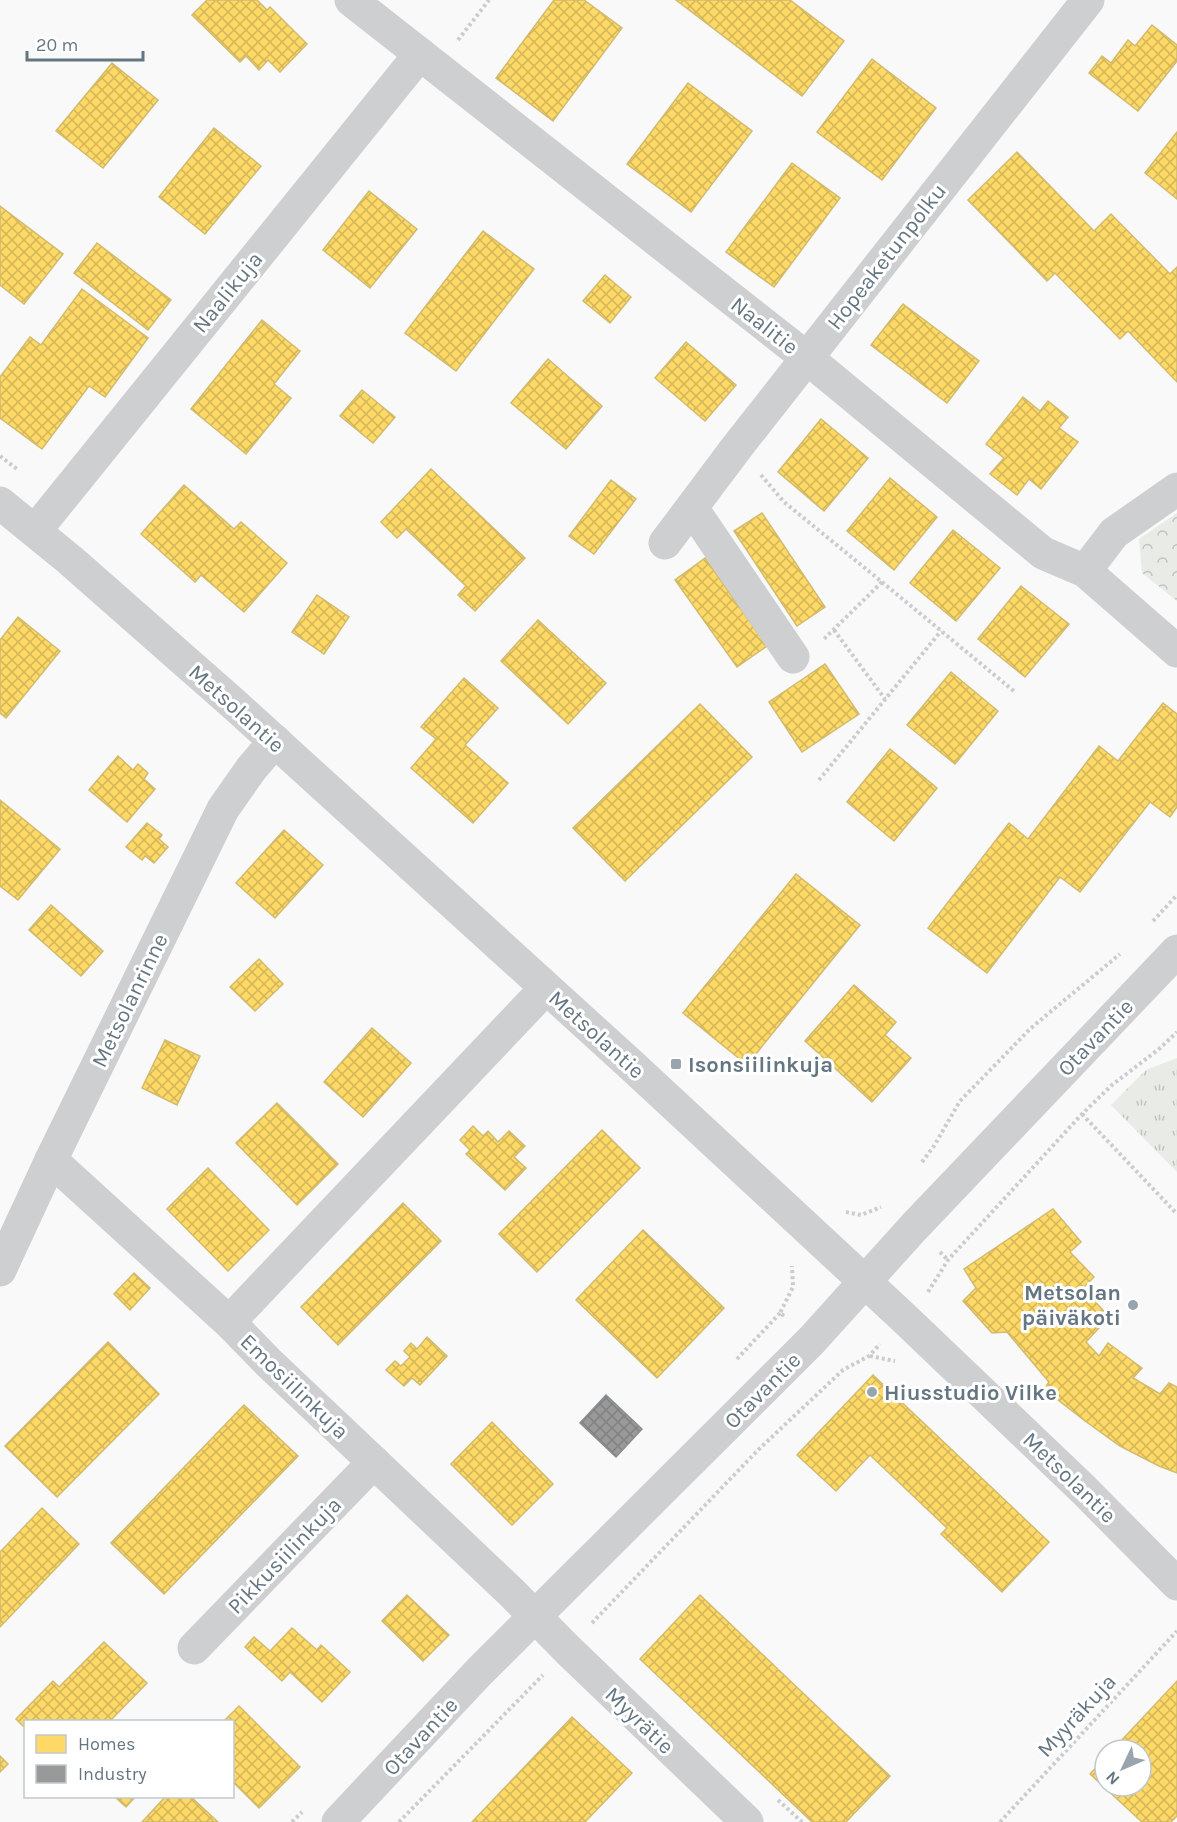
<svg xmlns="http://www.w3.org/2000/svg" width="1177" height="1822" viewBox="0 0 1177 1822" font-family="Karla,sans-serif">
  <defs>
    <pattern id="grass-tufts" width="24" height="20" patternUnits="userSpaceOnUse" patternTransform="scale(1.5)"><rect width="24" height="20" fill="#e8ebe6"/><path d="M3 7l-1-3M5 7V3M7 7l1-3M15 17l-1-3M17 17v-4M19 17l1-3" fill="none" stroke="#c0c3c0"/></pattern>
    <pattern id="forest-crowns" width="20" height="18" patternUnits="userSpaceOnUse" patternTransform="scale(1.5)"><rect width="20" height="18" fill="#e8ebe6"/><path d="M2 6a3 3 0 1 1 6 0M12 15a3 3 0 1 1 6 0" fill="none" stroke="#c0c3c0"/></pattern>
    <pattern id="homes-cross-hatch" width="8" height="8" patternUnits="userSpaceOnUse" patternTransform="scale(1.5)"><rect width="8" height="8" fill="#ffd966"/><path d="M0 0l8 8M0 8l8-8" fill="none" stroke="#d2b559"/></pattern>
    <pattern id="industry-cross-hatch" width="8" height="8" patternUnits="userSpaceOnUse" patternTransform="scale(1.5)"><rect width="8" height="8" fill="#999"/><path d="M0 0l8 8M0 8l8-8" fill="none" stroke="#808182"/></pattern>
  </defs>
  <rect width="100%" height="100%" fill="#f9f9f9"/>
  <path fill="url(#grass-tufts)" d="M1177 1058V1172L1111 1105 1146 1070Z"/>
  <path fill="url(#forest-crowns)" d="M1177 513V601L1142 573 1139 539Z"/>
  <g fill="url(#homes-cross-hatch)" stroke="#d1bb6f" stroke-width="1.5">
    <path d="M207 0H257L267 10 270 7 307 44 280 72 268 60 259 70 246 56 240 62 192 15Z"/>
    <path d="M554 0H584L622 28 553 121 496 78Z"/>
    <path d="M676 0H790L844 41 802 96Z"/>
    <path d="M1152 25 1177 45V61L1138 111 1089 73 1102 56 1111 63 1128 40 1135 46Z"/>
    <path d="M872 59 936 108 882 180 817 132Z"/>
    <path d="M112 63 158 100 103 168 56 131Z"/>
    <path d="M688 83 752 131 691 212 627 164Z"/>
    <path d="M214 128 261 166 205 234 159 197Z"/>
    <path d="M1177 132V199L1145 173Z"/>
    <path d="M1017 152 1094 231 1111 214 1170 274 1177 267V382L1128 331 1120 339 1055 273 1047 281 968 200Z"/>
    <path d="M792 163 840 198 774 287 726 252Z"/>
    <path d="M369 191 417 229 370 288 323 250Z"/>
    <path d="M0 206 63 254 24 304 0 285Z"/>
    <path d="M483 231 534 269 456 371 405 333Z"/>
    <path d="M97 243 171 300 148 330 74 273Z"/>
    <path d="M605 275 631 297 610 323 583 301Z"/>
    <path d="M82 289 148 338 105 397 89 386 42 449 0 418V377L30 337 41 345Z"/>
    <path d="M903 304 979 361 947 403 871 345Z"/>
    <path d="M262 320 300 351 274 384 291 398 246 454 191 409Z"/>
    <path d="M686 342 736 385 705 421 655 378Z"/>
    <path d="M548 359 602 406 566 449 511 403Z"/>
    <path d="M362 390 395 417 373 443 340 416Z"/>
    <path d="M1023 397 1040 411 1048 401 1068 417 1059 428 1078 442 1041 489 1029 479 1017 495 990 474 1004 458 986 444Z"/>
    <path d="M821 419 868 458 824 511 778 472Z"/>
    <path d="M431 469 525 558 475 611 458 595 466 586 406 529 397 538 381 522Z"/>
    <path d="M890 478 937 517 894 570 847 531Z"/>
    <path d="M611 480 636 499 594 554 569 536Z"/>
    <path d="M184 485 234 529 241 522 287 563 244 612 201 575 195 582 141 534Z"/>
    <path d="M762 513 825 607 797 626 734 531Z"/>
    <path d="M953 530 1000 568 956 621 910 583Z"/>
    <path d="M705 558 767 646 737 667 675 580Z"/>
    <path d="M1021 586 1069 624 1025 677 978 639Z"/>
    <path d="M317 595 349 617 324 654 292 632Z"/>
    <path d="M18 617 60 651 6 718 0 713V640Z"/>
    <path d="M538 620 606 683 568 724 501 661Z"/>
    <path d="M825 664 859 714 802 752 769 702Z"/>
    <path d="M951 672 998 711 955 764 907 725Z"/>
    <path d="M464 678 498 708 465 745 508 783 473 823 411 768 436 739 421 727Z"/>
    <path d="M1163 703 1177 714V807L1170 817 1150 802 1080 892 1060 877 987 973 928 928 1009 823 1028 839 1099 746 1118 761Z"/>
    <path d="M700 704 752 757 625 881 573 828Z"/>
    <path d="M890 749 937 788 894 841 847 802Z"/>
    <path d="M118 756 133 770 138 764 148 773 144 779 155 789 127 822 89 790Z"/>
    <path d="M0 800 60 849 18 900 0 886Z"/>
    <path d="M147 823 162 835 159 839 168 847 154 863 145 856 142 860 126 847Z"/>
    <path d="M284 830 323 865 275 918 236 883Z"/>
    <path d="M796 874 860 925 747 1065 683 1013Z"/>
    <path d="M51 905 103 951 81 976 29 930Z"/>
    <path d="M259 959 283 984 255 1011 230 987Z"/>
    <path d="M854 985 896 1022 885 1035 911 1058 872 1102 805 1041Z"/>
    <path d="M372 1028 411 1063 363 1117 324 1082Z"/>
    <path d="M165 1040 200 1056 177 1105 142 1088Z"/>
    <path d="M277 1103 338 1164 297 1205 236 1143Z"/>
    <path d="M473 1126 483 1136 488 1131 498 1142 509 1131 525 1146 514 1157 526 1168 505 1190 466 1154 470 1150 460 1140Z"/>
    <path d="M602 1130 640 1168 537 1272 499 1234Z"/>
    <path d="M208 1168 269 1230 228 1271 167 1209Z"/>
    <path d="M403 1203 441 1241 338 1345 301 1307Z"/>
    <path d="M1053 1209 1081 1242 1070 1252 1094 1277 1083 1288 1109 1317 1086 1342 1099 1356 1108 1343 1142 1368 1133 1378 1160 1394 1169 1383 1177 1387V1473L1159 1466 1120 1446 1085 1421 1044 1389 1049 1382 1007 1332 992 1333 963 1301 976 1288 964 1269Z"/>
    <path d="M643 1230 724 1308 657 1378 576 1300Z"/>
    <path d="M134 1273 150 1288 130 1310 114 1294Z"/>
    <path d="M427 1337 447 1356 420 1385 412 1378 404 1386 386 1370 395 1361 401 1366 410 1357 404 1351 411 1343 417 1349Z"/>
    <path d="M108 1342 159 1394 57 1497 5 1446Z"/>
    <path d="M873 1375 1049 1542 1002 1592 941 1534 947 1528 870 1455 836 1491 797 1455Z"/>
    <path d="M244 1405 298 1456 164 1594 111 1543Z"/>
    <path d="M492 1422 553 1484 512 1525 451 1464Z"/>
    <path d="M42 1508 79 1544 0 1627V1552Z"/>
    <path d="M407 1595 449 1635 423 1661 382 1621Z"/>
    <path d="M700 1595 890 1776 846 1822H812L640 1659Z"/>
    <path d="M292 1628 317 1650 321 1645 350 1672 322 1702 290 1672 282 1681 245 1647 254 1637 270 1651Z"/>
    <path d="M104 1642 147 1683 109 1722H78L75 1718 71 1722H26V1729L16 1719 53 1681 59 1687Z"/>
    <path d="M1177 1681V1816L1171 1822H1142L1090 1774 1105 1758V1786H1141V1750H1126L1119 1743Z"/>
    <path d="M239 1706 300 1767 259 1808 232 1781V1722H223Z"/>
    <path d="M572 1717 632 1773 585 1822H472Z"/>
    <path d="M0 1756 8 1764 0 1772Z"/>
    <path d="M114 1796H136L126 1807Z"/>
    <path d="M166 1796H190L218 1822H142Z"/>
  </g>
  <path fill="url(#industry-cross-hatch)" stroke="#898e92" stroke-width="1.5" d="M606 1395 642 1429 616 1457 580 1423Z"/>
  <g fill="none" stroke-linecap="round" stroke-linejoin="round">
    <g stroke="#cbcccd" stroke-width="4" stroke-dasharray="3 3" stroke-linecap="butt">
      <path d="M458 40 489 0"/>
      <path d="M0 456 17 469"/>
      <path d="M761 475 784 502 882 582 823 640"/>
      <path d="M882 582 1015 692"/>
      <path d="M834 630 885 699"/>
      <path d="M819 780 941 631"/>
      <path d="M1153 921 1177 895"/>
      <path d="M1082 1114 1177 1214"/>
      <path d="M922 1162 934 1146 960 1101 1031 1028 1120 954"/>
      <path d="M846 1212 861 1215 881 1207"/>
      <path d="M940 1252 948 1260"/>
      <path d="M928 1292 948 1260 1082 1114 1112 1085 1159 1049 1177 1032"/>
      <path d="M784 1316 780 1313 793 1287 792 1266"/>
      <path d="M870 1356 895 1361"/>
      <path d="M737 1359 780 1313"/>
      <path d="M592 1623 758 1450 843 1370 869 1356 880 1344"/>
      <path d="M778 1800 802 1822"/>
      <path d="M292 1822 302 1812"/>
      <path d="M399 1822 543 1675"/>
      <path d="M1000 1822 1177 1631"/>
    </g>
    <g stroke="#cecfd0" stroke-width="33">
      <path d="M351 0 807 358 1043 553 1085 571 1177 651"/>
      <path d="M0 503 70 560 236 706 629 1063 904 1318 1084 1490 1177 1584"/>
      <path d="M692 508 793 657"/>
      <path d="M35 531 420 54"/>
      <path d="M665 543 737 447 1088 0"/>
      <path d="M1085 571 1114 533 1177 489"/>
      <path d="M51 1160 229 1322 269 1363 512 1593 567 1649 747 1822"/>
      <path d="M0 1270 51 1160 223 809 251 769 275 741"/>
      <path d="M229 1322 546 988"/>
      <path d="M194 1648 374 1462"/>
      <path d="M338 1822 479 1672 812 1340 914 1227 1177 951"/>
    </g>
  </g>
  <g fill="#99a4ac" stroke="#fff" stroke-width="2">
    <rect x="670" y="1058" width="12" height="12" rx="3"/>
    <circle cx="1133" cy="1305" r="6"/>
    <circle cx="872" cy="1392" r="6"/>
  </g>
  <g text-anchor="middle" stroke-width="6" stroke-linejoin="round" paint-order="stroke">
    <g font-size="22" fill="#657683" stroke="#fff">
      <text transform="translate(886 256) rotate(-52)" y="8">Hopeaketunpolku</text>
      <text transform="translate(227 292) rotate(-51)" y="8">Naalikuja</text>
      <text transform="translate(765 325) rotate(38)" y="8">Naalitie</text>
      <text transform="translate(237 708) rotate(42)" y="8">Metsolantie</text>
      <text transform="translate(129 1000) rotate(-64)" y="8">Metsolanrinne</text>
      <text transform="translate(597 1034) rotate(42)" y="8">Metsolantie</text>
      <text transform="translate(1095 1037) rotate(-46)" y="8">Otavantie</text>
      <text transform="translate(295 1386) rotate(44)" y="8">Emosiilinkuja</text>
      <text transform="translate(762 1390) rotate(-45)" y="8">Otavantie</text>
      <text transform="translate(1070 1477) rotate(44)" y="8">Metsolantie</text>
      <text transform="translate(284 1555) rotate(-46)" y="8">Pikkusiilinkuja</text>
      <text transform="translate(1076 1715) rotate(-47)" y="8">Myyräkuja</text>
      <text transform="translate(640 1720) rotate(44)" y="8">Myyrätie</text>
      <text transform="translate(420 1736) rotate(-47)" y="8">Otavantie</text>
    </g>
    <g font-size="22" font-weight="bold" fill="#657683" stroke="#fff" text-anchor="start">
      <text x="688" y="1072">Isonsiilinkuja</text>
      <text x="1121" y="1300" text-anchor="end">Metsolan<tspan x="1121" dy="25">päiväkoti</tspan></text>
      <text x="884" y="1400">Hiusstudio Vilke</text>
    </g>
  </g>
  <rect x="24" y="1720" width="210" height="78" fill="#ffffff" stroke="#c1c8cd" stroke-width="1.5"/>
  <rect x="36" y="1735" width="30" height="18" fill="#ffd966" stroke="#c1c8cd" stroke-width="1.5"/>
  <text x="78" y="1750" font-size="18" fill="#657683">Homes</text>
  <rect x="36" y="1765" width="30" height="18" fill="#999999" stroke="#c1c8cd" stroke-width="1.5"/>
  <text x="78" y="1780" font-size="18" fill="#657683">Industry</text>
  <g transform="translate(1123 1768) rotate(226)"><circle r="28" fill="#ffffff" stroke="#c1c8cd" stroke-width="1.5"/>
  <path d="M0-4.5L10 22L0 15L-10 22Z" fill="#99a4ac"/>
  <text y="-9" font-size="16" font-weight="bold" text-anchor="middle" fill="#657683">N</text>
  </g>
  <path d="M27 51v9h116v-9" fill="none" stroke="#657683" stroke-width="3"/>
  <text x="36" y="51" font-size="18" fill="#657683" stroke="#ffffff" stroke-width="4.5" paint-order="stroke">20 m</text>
</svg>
